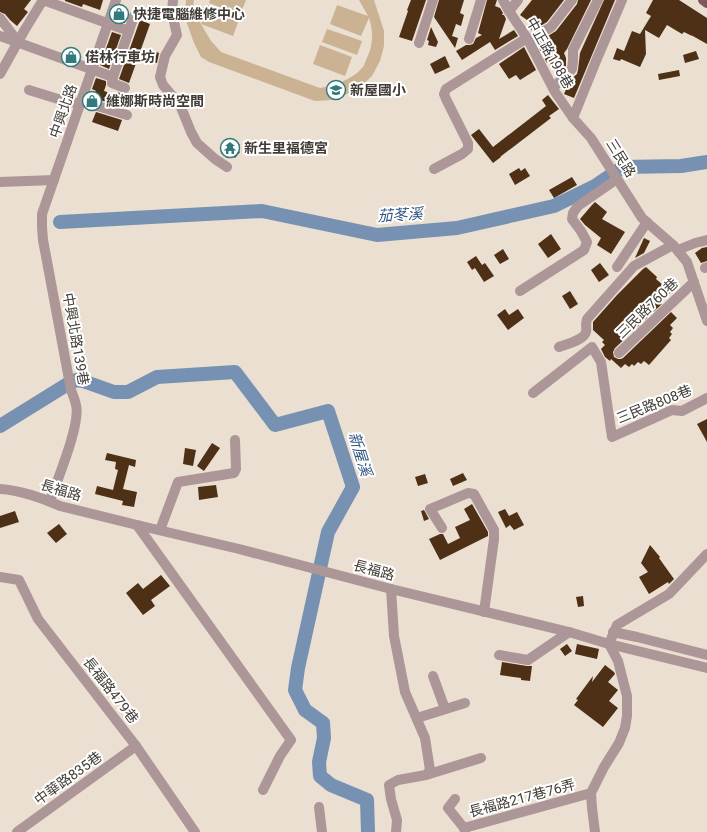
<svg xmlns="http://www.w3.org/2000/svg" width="707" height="832" viewBox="0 0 707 832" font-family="Roboto,'Noto Sans TC',sans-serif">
  <rect width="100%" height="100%" fill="#eadfd1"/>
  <g fill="#cbb292">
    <path d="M186 0H194C192 8 197 17 201 24L208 5 240 17 233 36 201 24 211 41 221 52 320 88C333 86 353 79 362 68 364 66 365 63 366 60 373 46 374 33 369 18L361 36 330 24 337 5 368 16 359 0H374L384 31V46L380 61 372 76 358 89 333 100 315 101 209 62 201 57 194 43 185 18Z"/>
    <path d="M210 0H246L240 15 209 3Z"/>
    <path d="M327 29 362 41 357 55 322 42Z"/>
    <path d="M320 45 352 57 345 76 313 64Z"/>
  </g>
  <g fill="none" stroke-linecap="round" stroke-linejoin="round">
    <g stroke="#7691b1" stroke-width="14">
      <path d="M60 222 262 211 377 235 457 228 554 206 595 186 623 167 681 166 707 162"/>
      <path d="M0 426 71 382 77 380 83 381 114 392H128L157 377 235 372 275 425 328 411 353 487 328 532 298 668 295 690 305 710 323 723 324 738 319 762 320 776 331 785 367 800 368 832"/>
    </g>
  </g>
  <g fill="#4d3016">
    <path d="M0 0H31L24 9 28 12 17 26 10 20 5 14 0 12Z"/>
    <path d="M65 0H103L100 10 83 4 82 7 65 1Z"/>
    <path d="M411 0H426L412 41 399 37 408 11 407 10Z"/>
    <path d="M439 0H464L460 13 464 15 461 26 456 24 452 36 458 38 455 48 434 17Z"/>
    <path d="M487 0H497L495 6 500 8 503 13 502 15H504L506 19 499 39 514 30 518 36 495 50 490 42 462 60 456 51 466 45H470L473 44 476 38 482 35 478 33Z"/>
    <path d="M532 0H564L547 22 532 31 530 27 534 25 520 15Z"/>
    <path d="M578 0H591L567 49 564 53 566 58V66L557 75 549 62 547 63 537 44 539 43 538 42 556 31 577 4Z"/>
    <path d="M604 0H615L574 98 564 94 570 80 577 74 578 70 580 53Z"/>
    <path d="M653 0H679L707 18V44L691 35 692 36 684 32 682 34 667 25 659 38 645 30 646 54 640 67 621 59 620 61 613 59 617 48 624 51 632 31 640 34 651 16 646 13Z"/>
    <path d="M119 10 128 13 125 23 116 19Z"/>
    <path d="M140 20 150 24 129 83 119 79Z"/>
    <path d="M431 27 438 42 436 47 428 45 429 41 427 40Z"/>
    <path d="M112 32 121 35 109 69 100 65Z"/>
    <path d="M524 47 536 70 520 80 516 75 509 79 499 64Z"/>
    <path d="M154 51 159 53 157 63 150 61Z"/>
    <path d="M696 51 699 59 685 63 683 55Z"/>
    <path d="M445 56 450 67 435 74 430 64Z"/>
    <path d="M679 70 680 76 659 80 658 74Z"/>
    <path d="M96 78 106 81V85L104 91 116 95 117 92 123 94H127L131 95 126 108 93 98 96 91 92 89Z"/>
    <path d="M548 95 559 109 549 116 551 118 500 157H501L493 163 471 135 479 129 493 147 546 106 542 100Z"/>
    <path d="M96 112 122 120 118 131 92 122Z"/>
    <path d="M226 139 230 143 234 139 240 145 236 149 240 152 235 158 231 154 227 158 221 153 225 149 221 145Z"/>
    <path d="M519 168 521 171 525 168 530 176 515 185 509 174Z"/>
    <path d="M572 177 577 185 554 198 549 190Z"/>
    <path d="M595 202 607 212 602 219 625 232 611 254 597 245 601 238 585 225 580 219 592 205Z"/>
    <path d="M551 234 561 249 548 258 538 244Z"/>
    <path d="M644 238 650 241 644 253 635 258Z"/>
    <path d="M707 247V261L701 263 695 253 702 248Z"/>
    <path d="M503 249 509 259 500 264 494 255Z"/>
    <path d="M476 256 482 265 485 263 494 276 484 282 475 268 472 270 467 262Z"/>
    <path d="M600 263 609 275 599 282 591 270Z"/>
    <path d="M646 267 657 277 656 279 671 292 661 303 662 304 615 348 613 352 614 357 618 359H621L623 358 671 312 677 318 670 325 673 328 670 332 672 334 669 338 671 340 649 365 644 361 641 364 638 362 634 366 632 364 629 367 625 364 621 368 611 359 610 361 605 357 601 349 605 345 602 342 604 340 593 330V322L617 295 643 269Z"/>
    <path d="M570 291 578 304 570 309 562 296Z"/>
    <path d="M505 309 509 315 518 309 524 318 508 330 497 315Z"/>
    <path d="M707 419V442L697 424Z"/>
    <path d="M212 443 220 448 204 471 197 466Z"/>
    <path d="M185 448 196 450 193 466 183 464Z"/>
    <path d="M107 453 136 460 135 467 129 465 123 489 137 492 134 507 122 505 123 501 95 494 97 486 113 490 118 470 115 469 116 462 105 460Z"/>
    <path d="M463 473 467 480 453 486 450 479Z"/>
    <path d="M425 474 428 483 418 486 415 477Z"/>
    <path d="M216 485 218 497 199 500 198 487Z"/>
    <path d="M472 504 488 532V536L440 560 429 539 440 534H443L448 544 460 538 455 527 470 520 464 509Z"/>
    <path d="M505 509 509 516 517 512 524 525 514 530 510 525 506 528 498 512Z"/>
    <path d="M424 510 429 519 424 521 421 511Z"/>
    <path d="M15 511 19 522 0 528V516Z"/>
    <path d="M59 524 67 534 56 543 47 533Z"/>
    <path d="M650 545 660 557 659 558 674 579 669 584 668 582 649 594 639 577 648 572 641 563Z"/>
    <path d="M161 575 170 586 151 600 155 606 143 615 126 593 138 583 143 589Z"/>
    <path d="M583 596 584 606 578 607 576 597Z"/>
    <path d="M567 644 572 651 565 656 560 649Z"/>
    <path d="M577 644 599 649 597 659 575 654Z"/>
    <path d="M502 662 527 666H532L530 681 521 680V678L500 675Z"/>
    <path d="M605 665 614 672 615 674 608 682 618 690 609 701 618 708 603 727 574 705 578 700 576 699 593 676 592 682Z"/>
  </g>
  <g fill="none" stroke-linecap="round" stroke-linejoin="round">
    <g stroke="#ac9697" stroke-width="10">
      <path d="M43 0 129 31"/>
      <path d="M173 0 172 13 177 35 165 56 160 77 163 85 180 105 191 132 197 143 215 159 227 167"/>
      <path d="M503 0 509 11 527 38 555 92 573 118"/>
      <path d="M622 0 596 61 573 118 591 138 642 218 673 245 687 262 707 321"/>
      <path d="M509 11 518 0"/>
      <path d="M0 18 18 42"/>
      <path d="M0 36 113 77 112 83 125 88"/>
      <path d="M469 39 481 0"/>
      <path d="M528 41 551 27 572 0"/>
      <path d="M419 43 433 0"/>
      <path d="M0 74 24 31 43 0"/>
      <path d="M113 77 134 16"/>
      <path d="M553 88 572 69 573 61V50L598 0"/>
      <path d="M29 90 58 99 80 104"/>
      <path d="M81 101 127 115"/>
      <path d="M434 169 462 154 468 149V143L446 99 444 94 446 89 527 38"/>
      <path d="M0 182 54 180"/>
      <path d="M678 250 695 243 707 240"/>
      <path d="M617 267 647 222"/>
      <path d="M705 268 707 267"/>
      <path d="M520 291 584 250 587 242 581 231 572 219 573 213 578 206 617 179"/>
      <path d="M559 347C567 344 584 340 586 332 587 327 585 326 587 319L634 266 673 245"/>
      <path d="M619 353 694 282"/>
      <path d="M533 393 592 347 601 362 612 437 672 410 682 411 707 398"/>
      <path d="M0 489C19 490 43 498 60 506L137 525 239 549 391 589 569 632 609 644 617 625 669 594 707 554"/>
      <path d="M50 501C57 480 81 424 76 405 75 400 73 395 71 390L43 240 42 227V214L116 0"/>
      <path d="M137 525 291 740 280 756 263 790"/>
      <path d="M442 528 430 509 468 493 474 494 494 530V539L484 612"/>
      <path d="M160 530 178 482 234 473 236 469 235 440"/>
      <path d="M0 577 19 580 38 619 136 746 195 832"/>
      <path d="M391 589 394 636 405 692 425 738 430 770 426 775 398 780 389 785 391 799 397 820 396 832"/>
      <path d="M613 632 637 637 707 655"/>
      <path d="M609 644 707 668"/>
      <path d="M499 655 528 660 569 632"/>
      <path d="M433 676 445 709"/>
      <path d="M417 718 465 703"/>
      <path d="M426 775 481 758"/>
      <path d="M455 799 448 808 464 828"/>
      <path d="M319 807 322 832"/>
      <path d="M17 832 136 746"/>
      <path d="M465 832 464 828 591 793"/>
      <path d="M595 832 592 808 591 793 604 767 619 743 625 728 627 716V696L618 661 609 644"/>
    </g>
    <path stroke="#7d585a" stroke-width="10" d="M703 0 707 3"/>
  </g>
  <defs>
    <symbol id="shop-ring" viewBox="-11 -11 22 22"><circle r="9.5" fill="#fff" stroke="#317b7c" stroke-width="1.5"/><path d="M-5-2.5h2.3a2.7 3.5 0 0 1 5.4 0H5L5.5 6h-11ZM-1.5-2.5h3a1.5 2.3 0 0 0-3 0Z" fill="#317b7c"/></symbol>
    <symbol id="school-ring" viewBox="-11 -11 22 22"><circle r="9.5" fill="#fff" stroke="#317b7c" stroke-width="1.5"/><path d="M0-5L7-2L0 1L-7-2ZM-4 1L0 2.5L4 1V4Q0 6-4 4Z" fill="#317b7c"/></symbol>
    <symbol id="temple-ring" viewBox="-11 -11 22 22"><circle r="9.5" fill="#fff" stroke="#317b7c" stroke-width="1.5"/><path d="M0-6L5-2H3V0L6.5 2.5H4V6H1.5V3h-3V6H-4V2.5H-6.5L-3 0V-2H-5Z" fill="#317b7c"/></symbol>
  </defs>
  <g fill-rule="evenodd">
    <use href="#shop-ring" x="108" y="3" width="22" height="22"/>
    <use href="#shop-ring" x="60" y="46" width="22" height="22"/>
    <use href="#school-ring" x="325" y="79" width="22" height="22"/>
    <use href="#shop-ring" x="81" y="90" width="22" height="22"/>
    <use href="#temple-ring" x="219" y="137" width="22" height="22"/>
  </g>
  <g text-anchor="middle" stroke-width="4" stroke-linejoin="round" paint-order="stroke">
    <g font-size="14" font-weight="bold" fill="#413c36" stroke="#fff" text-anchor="start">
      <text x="133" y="19">快捷電腦維修中心</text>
      <text x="85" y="62">偌林行車坊</text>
      <text x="350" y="95">新屋國小</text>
      <text x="106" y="106">維娜斯時尚空間</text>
      <text x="244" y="153">新生里福德宮</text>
    </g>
    <g font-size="14" fill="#413c36" stroke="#fff">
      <text transform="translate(550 53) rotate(60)" y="5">中正路198巷</text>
      <text transform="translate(63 111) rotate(-71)" y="5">中興北路</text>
      <text transform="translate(621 158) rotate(58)" y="5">三民路</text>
      <text transform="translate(647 308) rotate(-44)" y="5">三民路760巷</text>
      <text transform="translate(76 339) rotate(80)" y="5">中興北路139巷</text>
      <text transform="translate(654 404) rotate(-22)" y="5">三民路808巷</text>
      <text transform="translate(61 490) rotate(17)" y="5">長福路</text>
      <text transform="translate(374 570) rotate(15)" y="5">長福路</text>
      <text transform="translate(111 690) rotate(52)" y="5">長福路479巷</text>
      <text transform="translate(68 778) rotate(-36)" y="5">中華路835巷</text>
      <text transform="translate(522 798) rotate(-15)" y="5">長福路217巷76弄</text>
    </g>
    <g font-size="15" font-style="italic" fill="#315785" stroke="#fff">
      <text transform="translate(400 215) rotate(-3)" y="5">茄苳溪</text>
      <text transform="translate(360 454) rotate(73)" y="5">新屋溪</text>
    </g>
  </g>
</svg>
